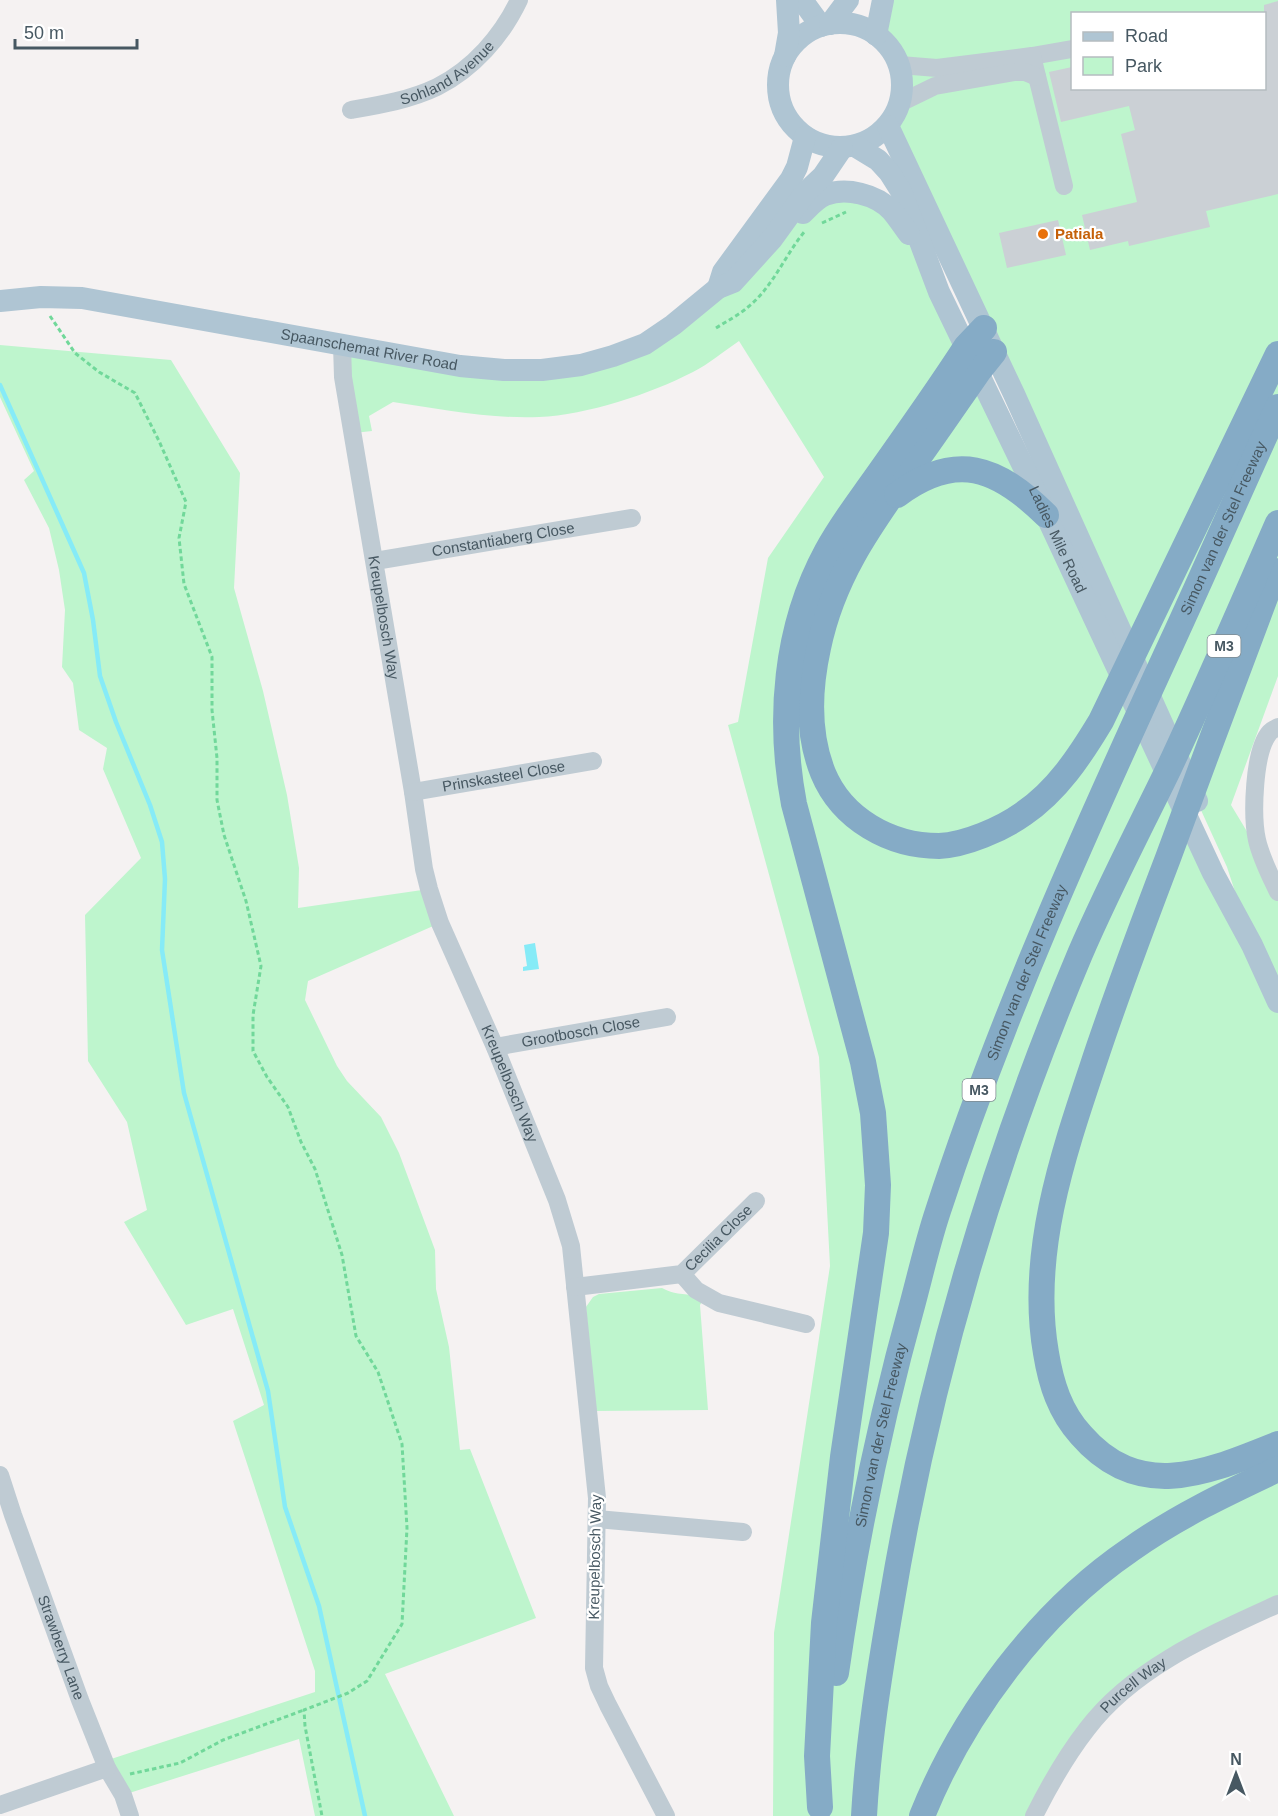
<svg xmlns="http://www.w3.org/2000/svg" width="1278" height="1816" viewBox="0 0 1278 1816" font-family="Helvetica,sans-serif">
  <rect width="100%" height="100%" fill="#f5f2f2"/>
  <g fill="#bef5cd" fill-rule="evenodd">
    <path d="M883 0H1278V676L1231 805 1263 858 1278 892V1604L1189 1646 1088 1728 1034 1816H773L774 1633 830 1266 819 1057 728 725 738 722 768 558 824 477 739 341C724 351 709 364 693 372 650 394 587 415 539 417 490 419 441 409 393 402L369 416 372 431 354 433 342 345 504 370 645 344 816 200 865 194 926 256 1251 941 1227 867 888 126C910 95 907 59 876 35ZM1072 14H1264V88H1072Z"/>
    <path d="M0 345 171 360 240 473 234 588 263 691 287 795 299 868 298 908 429 889 440 923 308 981 305 1000 337 1066 347 1081 381 1117 399 1153 435 1250 436 1289 449 1347 460 1450 470 1449 536 1618 385 1674 454 1816H315L299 1739 123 1795 105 1761 315 1692V1671L233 1421 264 1405 233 1309 186 1325 124 1222 147 1210 127 1122 88 1061 85 915 141 858 103 769 107 748 79 730 73 683 62 667 65 610 59 570 49 528 24 480 34 471 0 397Z"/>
    <path d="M662 1288C679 1297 686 1291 703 1300L700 1305 708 1410 595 1411 586 1307 593 1297 599 1294Z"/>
  </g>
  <path fill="#86ebf7" d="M535 943 539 969 523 971V967L527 966 524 945Z"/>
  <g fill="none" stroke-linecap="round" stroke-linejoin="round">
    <path stroke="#86ebf7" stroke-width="4.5" d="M0 385 84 573 93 620 100 676 116 722 150 805 162 842 165 879 162 950 184 1093 268 1391 285 1507 319 1606 365 1816"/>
  </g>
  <g fill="#cbd0d5">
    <path d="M1278 1V194L1206 211 1210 227 1129 246 1128 241 1090 250 1082 215 1137 202 1121 134 1135 130 1129 106 1061 122 1049 72 1072 67V88H1264V5Z"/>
    <path d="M1058 220 1066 255 1007 268 999 233Z"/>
  </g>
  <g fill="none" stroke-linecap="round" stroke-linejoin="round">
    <g stroke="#71d89a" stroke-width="3" stroke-dasharray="4.5 3" stroke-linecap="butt">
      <path d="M822 223 846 212"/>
      <path d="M50 316 75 353 99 372 135 393 159 441 186 502 179 538 184 584 212 657V710L217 758V800L224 835 246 901 261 966 253 1015V1051L267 1077 288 1107 301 1142 315 1169 342 1255 356 1336 378 1372 402 1444 407 1528 402 1624 367 1681 348 1693 304 1710 305 1726 322 1816"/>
      <path d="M716 328C727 321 739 315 748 307 773 287 785 255 805 231"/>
      <path d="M130 1774 180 1763 223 1740 304 1710"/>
    </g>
    <g stroke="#bfcbd3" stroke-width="18">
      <path d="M1032 56 1072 49"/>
      <path d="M900 65 937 68 1032 56 1064 186"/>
      <path d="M900 103 935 86 1015 72H1025L1037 77"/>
      <path id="s1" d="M351 110C380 105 410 100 437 87 473 69 502 36 519 0"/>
      <path id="s2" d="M342 345 343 377 413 792 424 869 429 889 440 923 495 1047 557 1200 571 1246 597 1498 594 1668 599 1686 608 1705 666 1816"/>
      <path id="s3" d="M375 561 632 518"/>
      <path d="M1278 727C1275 729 1272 730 1270 732 1253 751 1252 817 1257 840 1261 858 1270 875 1278 892"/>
      <path id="s4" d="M413 792 593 761"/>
      <path id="s5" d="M495 1047 667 1017"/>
      <path d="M682 1274 696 1290 719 1303 806 1324"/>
      <path id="s6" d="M575 1287 682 1274 756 1201"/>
      <path id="s7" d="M0 1475 13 1515 80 1700 107 1768 123 1795 130 1816"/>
      <path d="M597 1519 743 1532"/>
      <path d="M0 1805 107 1768"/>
      <path id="s8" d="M1034 1816C1049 1786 1066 1756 1087 1729 1133 1668 1210 1635 1278 1604"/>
    </g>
    <g stroke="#afc5d3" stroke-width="22">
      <path d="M802 0 821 26"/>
      <circle cx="840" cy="85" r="62"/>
      <path d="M830 24 848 0"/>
      <path d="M876 35 883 0"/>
      <path d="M785 56 789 33 787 0"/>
      <path d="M888 126 1014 394 1197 801"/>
      <path id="s9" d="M855 146 878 160 889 172 901 191 939 292 1026 472 1213 873 1252 945 1278 1002"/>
      <path d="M803 213C810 206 816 199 825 195 846 187 876 194 892 211 898 218 903 226 909 234"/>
      <path d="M718 288 723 272 791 179 797 167 805 137"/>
      <path id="s10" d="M0 301 41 297 82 298 460 366 504 370H542L581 365 613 356 645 344 673 325 718 288 733 282 772 239 806 192 823 176 842 148"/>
    </g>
    <g stroke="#85abc6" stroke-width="26">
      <path d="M994 352 978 372C955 405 932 439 908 472 868 528 832 579 818 648 809 689 807 733 823 773 842 819 890 846 939 846 965 845 1002 829 1023 814 1057 791 1080 756 1101 721L1278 354"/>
      <path d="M897 495C956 451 997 467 1046 515"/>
      <path d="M1275 571C1239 667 1203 762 1168 858 1144 921 1120 985 1098 1050 1066 1146 1028 1250 1046 1353 1051 1384 1060 1412 1081 1435 1140 1503 1208 1472 1278 1444"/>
      <path id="s11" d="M836 1673C854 1547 879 1424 913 1302 921 1272 928 1241 938 1211 1002 1014 1086 829 1172 642 1208 564 1242 485 1278 407"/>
      <path d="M820 1807 817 1756 824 1623 843 1457 876 1233 878 1185 873 1113 863 1062 794 804C778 720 785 628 827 551 841 525 858 503 875 479 906 435 937 392 966 347L984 328"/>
      <path d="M864 1816C868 1745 879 1675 891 1605 928 1381 992 1163 1080 954 1107 891 1139 830 1169 768 1207 687 1242 605 1278 523"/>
      <path d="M922 1816C963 1714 1039 1612 1130 1550 1176 1517 1227 1493 1278 1469"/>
    </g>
  </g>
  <circle fill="#e8710a" stroke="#fff" stroke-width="2" cx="1043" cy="234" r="6"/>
  <g text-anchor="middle" stroke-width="4.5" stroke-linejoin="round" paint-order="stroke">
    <g fill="#fff" stroke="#7e8a91" stroke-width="1.5">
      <rect x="1207.5" y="635" width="33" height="22" rx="4.5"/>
      <rect x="962.5" y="1079" width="33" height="22" rx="4.5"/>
    </g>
    <g font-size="14" font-weight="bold" fill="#475862">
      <text x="1224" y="651">M3</text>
      <text x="979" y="1095">M3</text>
    </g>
    <g font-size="15" fill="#475862" stroke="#fff">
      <text dy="5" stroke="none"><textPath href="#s1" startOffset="105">Sohland Avenue</textPath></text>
      <text dy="5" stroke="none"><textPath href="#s10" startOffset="374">Spaanschemat River Road</textPath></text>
      <text dy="5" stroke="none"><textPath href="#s11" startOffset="1214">Simon van der Stel Freeway</textPath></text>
      <text dy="5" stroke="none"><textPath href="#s3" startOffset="130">Constantiaberg Close</textPath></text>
      <text dy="5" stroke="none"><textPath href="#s9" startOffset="448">Ladies Mile Road</textPath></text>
      <text dy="5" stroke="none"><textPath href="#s2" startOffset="276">Kreupelbosch Way</textPath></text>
      <text dy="5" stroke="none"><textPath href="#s4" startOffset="92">Prinskasteel Close</textPath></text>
      <text dy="5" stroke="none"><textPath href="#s11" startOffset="728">Simon van der Stel Freeway</textPath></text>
      <text dy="5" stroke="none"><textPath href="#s5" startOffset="87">Grootbosch Close</textPath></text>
      <text dy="5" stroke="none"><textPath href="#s2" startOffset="762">Kreupelbosch Way</textPath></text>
      <text dy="5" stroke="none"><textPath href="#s6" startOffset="159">Cecilia Close</textPath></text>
      <text dy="5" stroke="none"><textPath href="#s11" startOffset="242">Simon van der Stel Freeway</textPath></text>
      <text transform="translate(595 1557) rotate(-89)" y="5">Kreupelbosch Way</text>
      <text dy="5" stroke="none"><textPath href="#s7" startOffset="183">Strawberry Lane</textPath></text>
      <text dy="5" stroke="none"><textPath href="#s8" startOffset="166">Purcell Way</textPath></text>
    </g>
    <g font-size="15" font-weight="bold" fill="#c56008" stroke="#fff" text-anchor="start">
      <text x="1055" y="239">Patiala</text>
    </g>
  </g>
  <rect x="1071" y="12" width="195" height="78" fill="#ffffff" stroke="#b5bcc0" stroke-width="1.5"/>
  <rect x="1083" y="32" width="30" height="9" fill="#afc5d3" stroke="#b5bcc0" stroke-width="1.5"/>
  <text x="1125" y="42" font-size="18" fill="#475862">Road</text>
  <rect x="1083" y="57" width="30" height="18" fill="#bef5cd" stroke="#b5bcc0" stroke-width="1.5"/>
  <text x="1125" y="72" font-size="18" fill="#475862">Park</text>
  <g transform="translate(1236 1774)" stroke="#ffffff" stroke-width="4.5" paint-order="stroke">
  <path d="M0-4.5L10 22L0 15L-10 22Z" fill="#475862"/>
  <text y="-9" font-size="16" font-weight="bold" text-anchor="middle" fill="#475862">N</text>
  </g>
  <path d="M15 39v9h122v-9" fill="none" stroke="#475862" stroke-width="3"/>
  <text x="24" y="39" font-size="18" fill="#475862" stroke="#ffffff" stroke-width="4.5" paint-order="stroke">50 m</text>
</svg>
